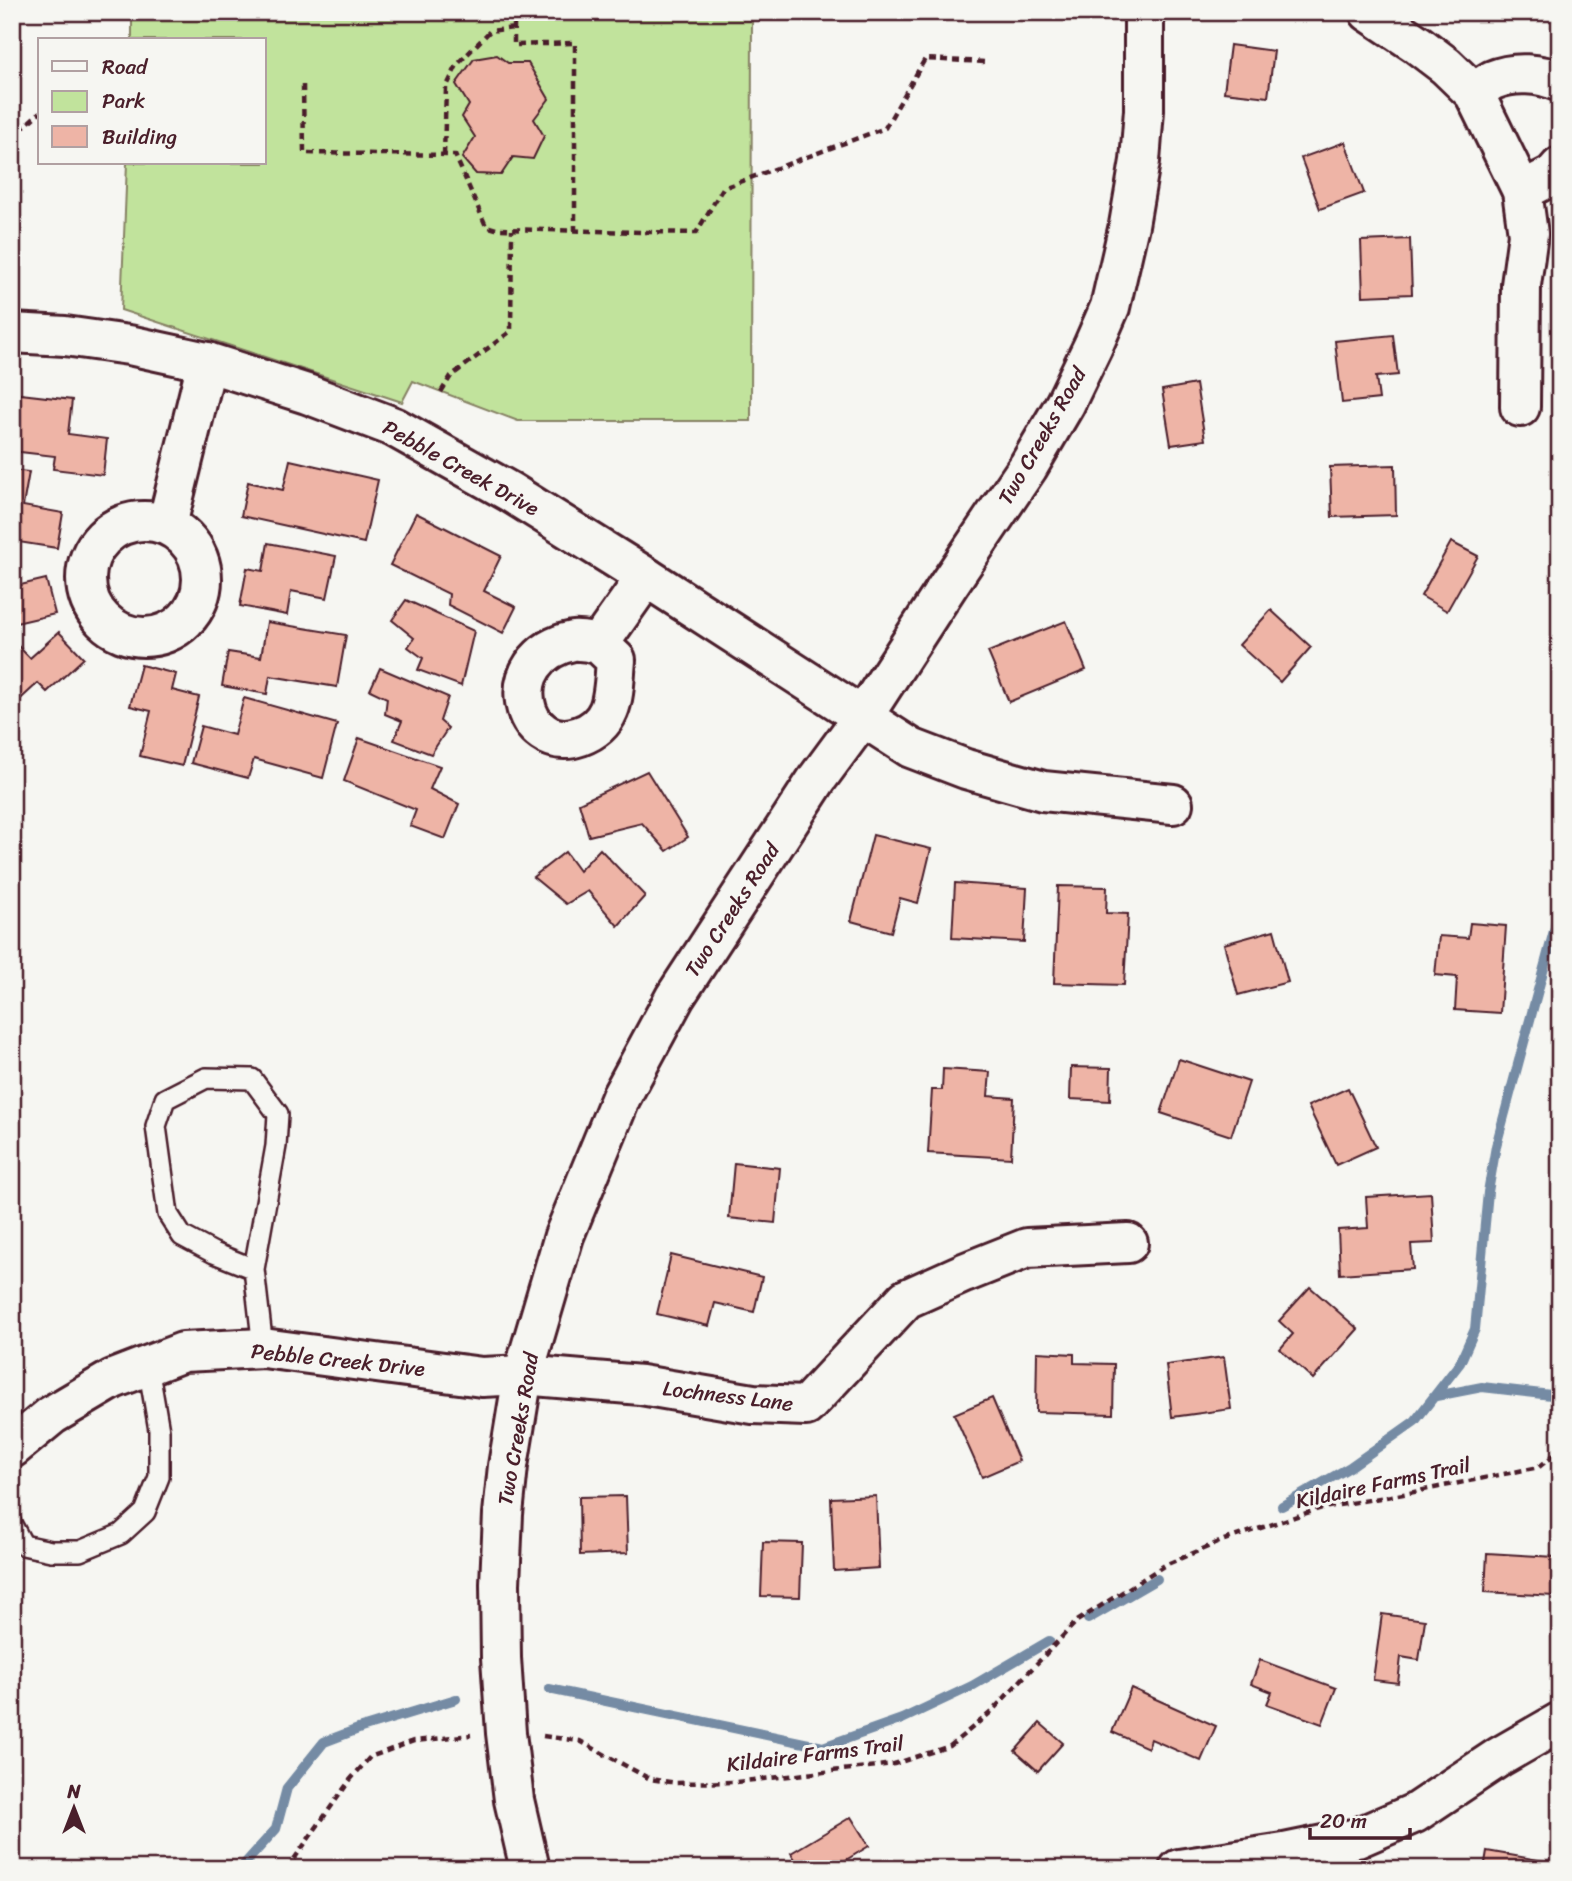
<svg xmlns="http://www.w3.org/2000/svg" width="1572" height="1881" viewBox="0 0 1572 1881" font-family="Sriracha,sans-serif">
  <rect width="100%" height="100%" fill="#f6f6f2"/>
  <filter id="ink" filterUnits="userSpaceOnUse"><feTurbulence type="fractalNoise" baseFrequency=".0143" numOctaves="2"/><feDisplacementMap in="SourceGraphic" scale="14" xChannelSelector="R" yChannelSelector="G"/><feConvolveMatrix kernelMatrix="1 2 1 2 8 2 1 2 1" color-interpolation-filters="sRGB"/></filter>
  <g filter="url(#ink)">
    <path fill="#c1e39c" stroke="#868164" stroke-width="2" d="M132 12H752L751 421H518L413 381 402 402 121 310 127 163H264V40H132Z"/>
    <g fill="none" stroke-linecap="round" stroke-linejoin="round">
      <g stroke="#758ba4" stroke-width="10">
        <path d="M1436 1396 1482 1387 1560 1396"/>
        <path d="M1282 1506 1350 1467 1415 1421 1460 1363 1475 1329 1488 1192 1496 1146 1555 927 1560 892"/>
        <path d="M1088 1619 1157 1579"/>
        <path d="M549 1689 823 1747 902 1719 972 1686 1049 1641"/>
        <path d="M240 1869 276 1829 287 1788 324 1742 361 1728 456 1699"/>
      </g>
    </g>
    <g fill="#eeb4a6" stroke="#4a1f2b" stroke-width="2">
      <path d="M1230 45 1274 51 1268 97 1224 92Z"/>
      <path d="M497 55 508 63H528L549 99 534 119 544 136 533 159 513 157 501 175 476 174 462 158 475 137 462 117 469 105 456 84 474 59Z"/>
      <path d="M1345 142 1364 193 1320 209 1301 158Z"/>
      <path d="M1410 239 1412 294 1363 296 1361 241Z"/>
      <path d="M1393 335 1398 375 1376 377 1379 399 1342 403 1335 341Z"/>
      <path d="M1196 384 1205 440 1171 445 1162 390Z"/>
      <path d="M12 393 72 400 68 434 107 439 103 475 53 469 55 456 12 451Z"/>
      <path d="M290 460 378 480 364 543 241 516 248 482 283 490Z"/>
      <path d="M1395 465 1396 515 1332 517 1330 467Z"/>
      <path d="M12 470 29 472 23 506 63 513 57 548 12 541Z"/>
      <path d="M416 513 501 556 484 591 516 607 503 633 448 605 449 594 390 565Z"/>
      <path d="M1451 542 1478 556 1447 611 1421 596Z"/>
      <path d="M268 543 336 556 327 598 291 591 287 615 240 606 247 568 263 571Z"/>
      <path d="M46 579 55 614 12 624V587Z"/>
      <path d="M406 600 474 631 461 686 418 670 423 658 408 647 414 638 392 620Z"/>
      <path d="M1271 610 1311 647 1280 682 1239 645Z"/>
      <path d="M1066 621 1086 670 1009 702 988 652Z"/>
      <path d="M267 622 346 635 337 687 270 676 267 694 222 686 228 652 261 657Z"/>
      <path d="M59 632 84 658 47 692 38 683 12 707V640L30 658Z"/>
      <path d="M141 665 176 674 172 690 199 697 182 766 140 756 151 711 130 706Z"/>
      <path d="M380 668 448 697 440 721 448 728 431 754 394 740 402 721 385 714 387 698 370 690Z"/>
      <path d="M244 698 337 724 323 778 254 759 248 778 191 763 201 726 234 735Z"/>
      <path d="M359 738 440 766 430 789 459 804 445 839 410 826 416 810 344 781Z"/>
      <path d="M647 771 688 837 667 851 642 823 589 836 579 803Z"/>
      <path d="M873 835 931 849 918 903 900 898 891 932 851 921Z"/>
      <path d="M600 849 645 896 618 926 588 891 566 904 533 877 565 852 579 871Z"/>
      <path d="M955 883 1027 888 1024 942 952 938Z"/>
      <path d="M1058 886 1107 887 1106 913 1128 914 1124 985 1054 983Z"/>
      <path d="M1470 923 1506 926 1500 1013 1455 1010 1457 977 1435 975 1439 936 1468 938Z"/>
      <path d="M1274 930 1288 982 1238 995 1224 944Z"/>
      <path d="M1179 1059 1249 1082 1231 1136 1161 1113Z"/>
      <path d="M1071 1067 1111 1068 1110 1101 1070 1099Z"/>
      <path d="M943 1069 990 1072 988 1096 1014 1098 1011 1158 928 1153 932 1090H942Z"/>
      <path d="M1348 1088 1376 1147 1336 1165 1308 1106Z"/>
      <path d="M734 1163 780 1168 775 1223 729 1218Z"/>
      <path d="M1431 1193 1434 1243 1411 1244 1413 1269 1340 1274 1338 1230 1368 1228 1366 1197Z"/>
      <path d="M671 1255 762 1277 754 1312 715 1303 709 1326 657 1314Z"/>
      <path d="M1310 1287 1358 1329 1313 1379 1280 1349 1293 1334 1279 1321Z"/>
      <path d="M1037 1352 1074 1354V1363L1114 1364 1113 1414 1036 1412Z"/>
      <path d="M1224 1357 1231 1409 1172 1417 1166 1365Z"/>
      <path d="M992 1398 1019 1461 982 1477 954 1414Z"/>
      <path d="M626 1496 628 1553 580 1555 579 1497Z"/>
      <path d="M876 1496 879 1568 834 1571 831 1498Z"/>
      <path d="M763 1542 802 1543 800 1597 761 1596Z"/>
      <path d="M1487 1553 1556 1557 1554 1596 1485 1592Z"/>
      <path d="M1382 1614 1425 1620 1419 1660 1401 1657 1398 1683 1373 1680Z"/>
      <path d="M1260 1660 1336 1688 1322 1724 1267 1704 1272 1692 1251 1684Z"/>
      <path d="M1131 1688 1216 1726 1201 1761 1151 1739 1148 1748 1112 1732Z"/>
      <path d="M1040 1723 1063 1743 1038 1771 1015 1751Z"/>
      <path d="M851 1817 869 1846 831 1869H801L791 1853Z"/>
      <path d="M1487 1851 1544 1861 1543 1869H1484Z"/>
    </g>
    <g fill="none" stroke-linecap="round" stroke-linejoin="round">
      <defs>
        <g id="lane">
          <path d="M254 1269 214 1253 182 1236 168 1214 156 1126 165 1099 206 1078 252 1079 278 1114 276 1146 254 1269 263 1348"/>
          <path d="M12 1525 23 1545 51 1551H80L121 1534 145 1512 159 1477V1430L148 1366"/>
        </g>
        <g id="street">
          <path d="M1369 12 1417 44 1446 66 1474 93 1522 191 1528 234 1521 285 1520 407"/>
          <path d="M1474 93C1480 89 1487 83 1493 80 1514 71 1540 73 1560 82"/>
          <path d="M1522 191 1553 175 1560 167"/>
          <path d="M12 333 65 336 129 345 207 362 307 394 394 427 510 492 646 577 911 748 966 769 1043 791 1173 804"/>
          <circle cx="144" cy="579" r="58"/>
          <path d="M167 525 207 362"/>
          <path d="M599 644C591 643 581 640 573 641 495 657 521 757 580 736 616 723 613 692 616 660L599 644 646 577"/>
          <path d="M12 1448 52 1415 113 1379 183 1352 263 1348 482 1377 523 1375 641 1385 753 1404 806 1406 906 1299 964 1273 1027 1248 1128 1243"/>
          <path d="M1179 1869 1284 1853 1357 1838 1415 1813 1499 1757 1560 1722"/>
        </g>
        <path id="secondary" d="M530 1869 514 1800 506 1733 501 1658 500 1584 503 1514 508 1466 523 1375 564 1236 621 1097 675 997 817 779 862 718 949 584 1028 467 1065 404 1093 346 1110 307 1129 225 1140 161 1144 110V12"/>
      </defs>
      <use href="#lane" stroke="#4a1f2b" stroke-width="24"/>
      <use href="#street" stroke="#4a1f2b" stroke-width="44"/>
      <use href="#secondary" stroke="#4a1f2b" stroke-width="44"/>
      <g stroke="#4a1f2b" stroke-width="4.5" stroke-dasharray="7 5" stroke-linecap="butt">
        <path d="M514 12V45L575 43V231"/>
        <path d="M303 85 304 153 455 155 486 226 496 229 696 233 723 188 885 128 925 59 986 62"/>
        <path d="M20 130 40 112"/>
        <path d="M444 155 446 88 457 65 490 31 514 28"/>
        <path d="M441 392 451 376 511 331 512 230"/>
        <path d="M543 1736 580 1741 650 1779 676 1783 736 1782 894 1764 950 1746 990 1713 1077 1621 1165 1565 1224 1540 1322 1508 1409 1493 1539 1467 1560 1450"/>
        <path d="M287 1869 350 1780 370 1757 414 1741 471 1735"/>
      </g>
      <use href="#lane" stroke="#f6f6f2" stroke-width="19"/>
      <use href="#street" stroke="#f6f6f2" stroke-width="38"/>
      <use href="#secondary" stroke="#f6f6f2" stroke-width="38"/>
    </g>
  </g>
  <g text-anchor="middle" stroke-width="6" stroke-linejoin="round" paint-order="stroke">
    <g font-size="21" fill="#4a1f2b" stroke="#f6f6f2">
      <text transform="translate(1042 436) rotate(-60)" y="7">Two Creeks Road</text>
      <text transform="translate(461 468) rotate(29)" y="7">Pebble Creek Drive</text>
      <text transform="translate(732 910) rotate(-57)" y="7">Two Creeks Road</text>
      <text transform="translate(338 1360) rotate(6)" y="7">Pebble Creek Drive</text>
      <text transform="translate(728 1396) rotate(7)" y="7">Lochness Lane</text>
      <text transform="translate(518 1429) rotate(-80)" y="7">Two Creeks Road</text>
      <text transform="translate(1383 1483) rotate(-12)" y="7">Kildaire Farms Trail</text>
      <text transform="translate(815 1754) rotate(-7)" y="7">Kildaire Farms Trail</text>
    </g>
  </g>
  <rect width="1572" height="1881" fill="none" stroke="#f6f6f2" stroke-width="42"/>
  <rect x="21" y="21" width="1530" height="1839" fill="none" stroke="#4a1f2b" stroke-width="2.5" filter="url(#ink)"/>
  <rect x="38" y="38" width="228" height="126" fill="#f6f6f2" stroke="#b1a0a2" stroke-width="2"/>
  <rect x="52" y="61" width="35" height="10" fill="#f6f6f2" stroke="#b1a0a2" stroke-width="2"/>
  <text x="102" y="74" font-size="21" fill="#4a1f2b">Road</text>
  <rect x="52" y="91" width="35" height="21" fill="#c1e39c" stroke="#b1a0a2" stroke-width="2"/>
  <text x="102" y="108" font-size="21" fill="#4a1f2b">Park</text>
  <rect x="52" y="126" width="35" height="21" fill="#eeb4a6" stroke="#b1a0a2" stroke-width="2"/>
  <text x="102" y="144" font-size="21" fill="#4a1f2b">Building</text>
  <g transform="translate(74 1808)" stroke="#f6f6f2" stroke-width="5" paint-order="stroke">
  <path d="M0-5L12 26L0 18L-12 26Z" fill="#4a1f2b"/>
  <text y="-10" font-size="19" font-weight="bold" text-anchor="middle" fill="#4a1f2b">N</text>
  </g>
  <path d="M1310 1828v10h100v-10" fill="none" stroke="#4a1f2b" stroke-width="3.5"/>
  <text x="1320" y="1828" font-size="21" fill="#4a1f2b" stroke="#f6f6f2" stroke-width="5" paint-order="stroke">20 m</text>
</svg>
